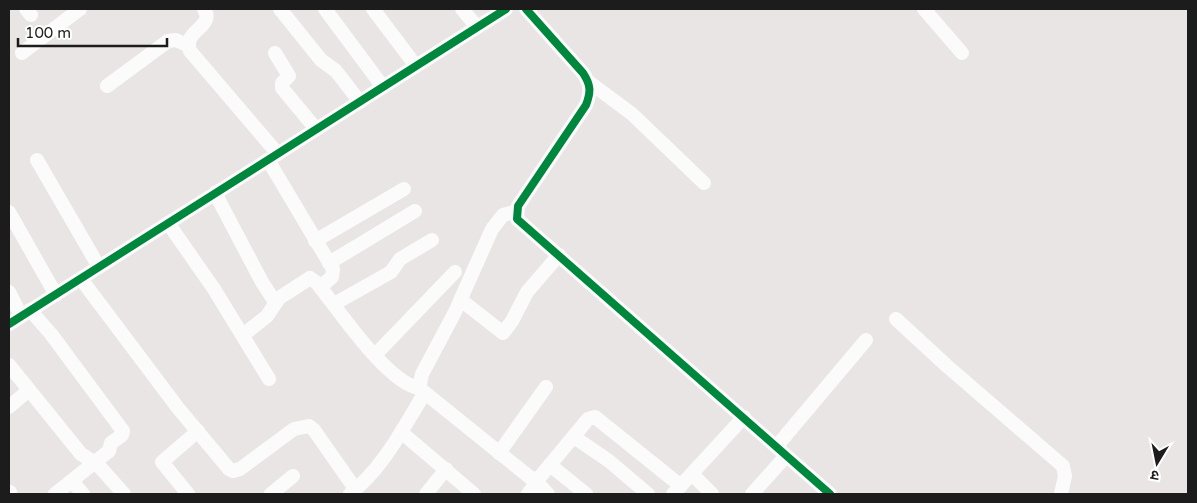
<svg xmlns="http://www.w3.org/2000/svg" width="1197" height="503" viewBox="0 0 1197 503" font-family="'Varela Round','Noto Sans Devanagari',sans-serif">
  <rect width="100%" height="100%" fill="#eae5e5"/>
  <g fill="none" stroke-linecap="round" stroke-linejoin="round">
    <g stroke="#fcfbfb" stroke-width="14">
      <path d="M26 9 31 15"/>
      <path d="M204 9C216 27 182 30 190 51L278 154"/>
      <path d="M280 9 321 60 336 71 360 102"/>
      <path d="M325 9 383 87"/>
      <path d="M373 9 416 66"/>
      <path d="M462 9 477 27"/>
      <path d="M526 9 583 73C591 85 591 92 586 105L518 206 517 219 830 494"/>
      <path d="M924 9 962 53"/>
      <path d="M22 53 80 9"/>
      <path d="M275 53 289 76 282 83V88L316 129"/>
      <path d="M589 82 632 114 704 183"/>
      <path d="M107 86 168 41 176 40 189 46"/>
      <path d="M37 160 99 267"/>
      <path d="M268 160 333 269 332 277 320 287"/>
      <path d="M215 193 262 282 275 302"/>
      <path d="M517 211 503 215 492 229 455 312 422 374 419 388 532 479 539 478 588 419 595 417 681 486"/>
      <path d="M9 212 56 295"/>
      <path d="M168 223 214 289 269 379"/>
      <path d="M315 241 404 189"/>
      <path d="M329 263 415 211"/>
      <path d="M81 279 178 408 229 469 233 471 240 469 294 429 309 426 314 430 356 490"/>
      <path d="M9 292 21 316"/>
      <path d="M461 300 503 333 512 321 527 292 559 255"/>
      <path d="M334 304 391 272 400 259 432 240"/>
      <path d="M30 310 51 334 123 431 122 435 111 443 109 451 55 494"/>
      <path d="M896 319 947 366 1063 466 1065 476 1061 494"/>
      <path d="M9 324 506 9"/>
      <path d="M243 335 267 316 279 298 310 278 317 283C338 309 387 383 419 388"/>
      <path d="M375 355 455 272"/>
      <path d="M9 365 81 454 98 465 124 494"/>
      <path d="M9 407 29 390"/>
      <path d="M401 432 474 494"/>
      <path d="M574 437 609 461 648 494"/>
      <path d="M776 447 866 340"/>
      <path d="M499 453 546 387"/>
      <path d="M550 465 586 494"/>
      <path d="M692 474 712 494"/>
      <path d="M534 479 548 494"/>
      <path d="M72 481 83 494"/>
      <path d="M9 494 10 492"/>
      <path d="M188 494 162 462 198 431"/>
      <path d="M271 494 293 476"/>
      <path d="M350 494C383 468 402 430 424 394"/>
      <path d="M426 494 446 469"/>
      <path d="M528 494 537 482"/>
      <path d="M673 494 744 417"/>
      <path d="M752 494 786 456"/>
    </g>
    <defs>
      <g id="cycleway">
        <path d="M526 9 583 73C591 85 591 92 586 105L518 206 517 219 830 494"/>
        <path d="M9 324 506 9"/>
      </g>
    </defs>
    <use href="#cycleway" stroke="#fff" stroke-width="11"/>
    <use href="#cycleway" stroke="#00873e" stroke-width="8"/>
  </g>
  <rect width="1197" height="503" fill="none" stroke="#1c1c1c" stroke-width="20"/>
  <g transform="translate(1157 463) rotate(190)" stroke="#ffffff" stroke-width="4" paint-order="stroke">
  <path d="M0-4L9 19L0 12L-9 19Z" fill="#1c1c1c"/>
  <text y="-8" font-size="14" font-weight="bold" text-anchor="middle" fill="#1c1c1c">उ</text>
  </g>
  <path d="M18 38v8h149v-8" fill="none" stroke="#1c1c1c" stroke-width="2.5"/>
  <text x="25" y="38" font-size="15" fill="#1c1c1c" stroke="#ffffff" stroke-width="4" paint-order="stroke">100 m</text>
</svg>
